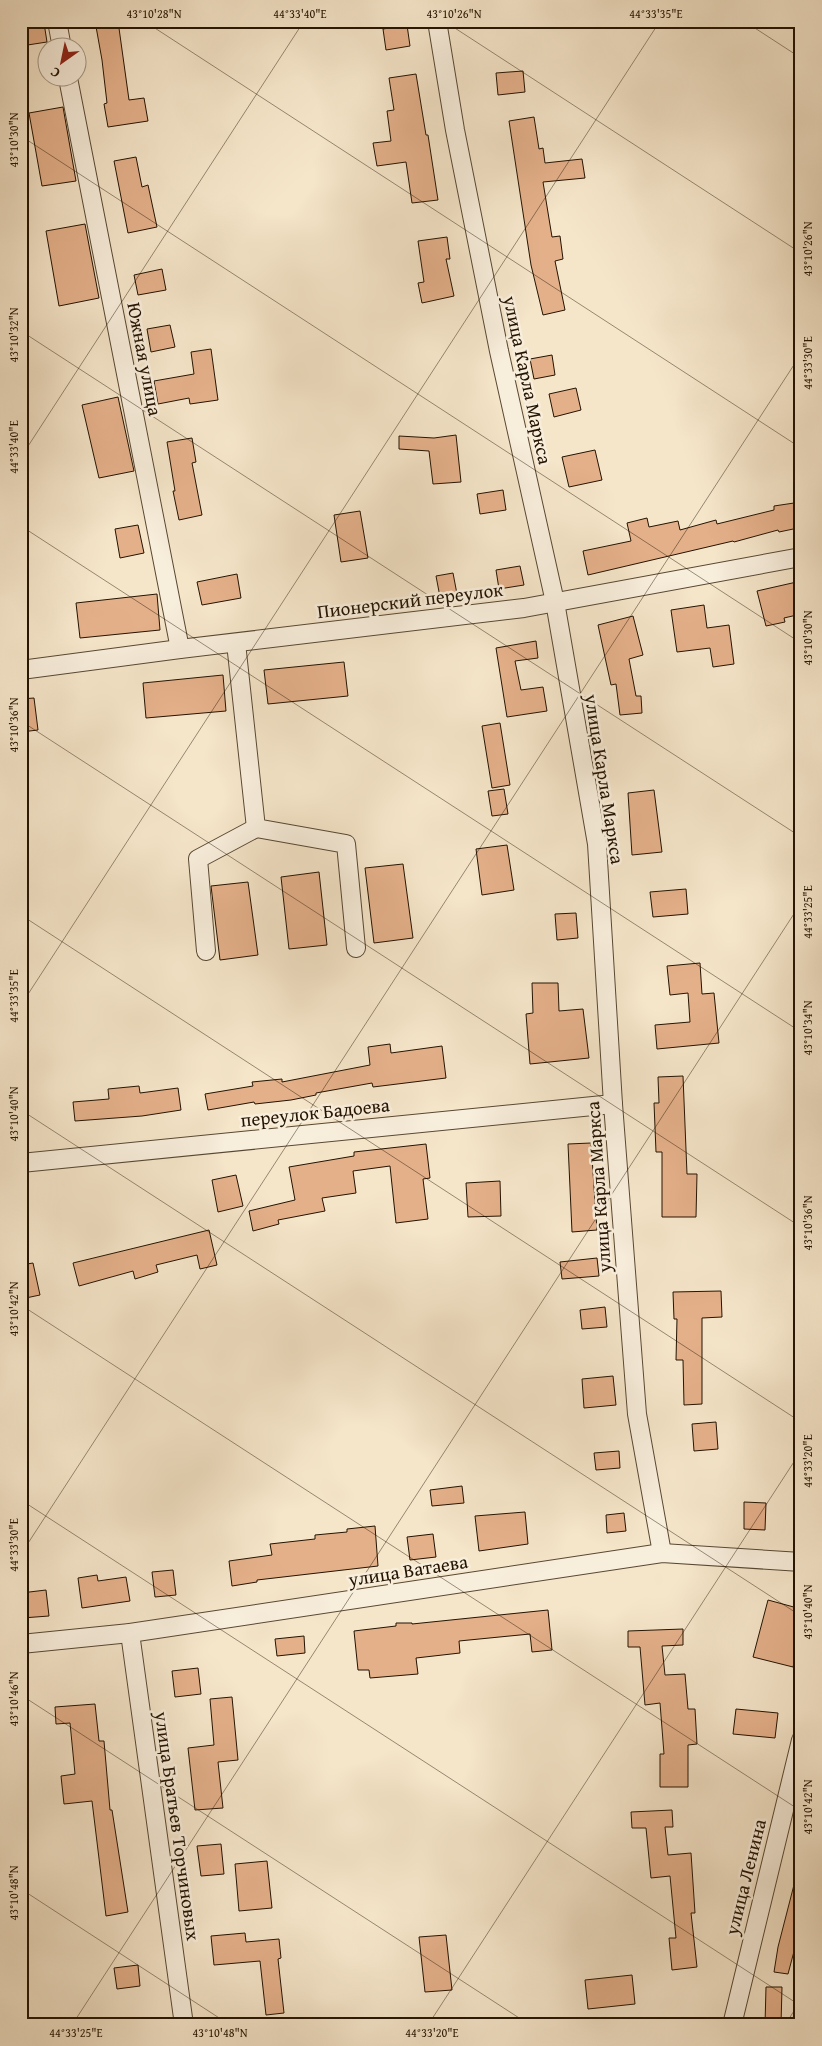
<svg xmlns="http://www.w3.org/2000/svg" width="822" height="2046" viewBox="0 0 822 2046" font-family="'Gentium Book Plus',serif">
  <rect width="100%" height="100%" fill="#f5e5c9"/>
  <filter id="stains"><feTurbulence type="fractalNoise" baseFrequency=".004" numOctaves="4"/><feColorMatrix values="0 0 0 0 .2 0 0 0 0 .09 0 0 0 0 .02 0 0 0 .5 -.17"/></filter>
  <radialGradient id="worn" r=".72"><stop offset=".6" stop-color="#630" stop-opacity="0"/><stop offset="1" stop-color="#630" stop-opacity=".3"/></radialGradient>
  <g fill="#e4b08a" stroke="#241301">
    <path d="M95 21H118L129 100 144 98 148 121 108 127 104 104 107 103 102 60Z"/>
    <path d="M44 23 47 42 21 46V26Z"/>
    <path d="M407 25 410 46 386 50 383 29Z"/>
    <path d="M523 71 525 92 498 95 496 73Z"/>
    <path d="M416 74 426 135H428L438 200 412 203 406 162 377 166 373 143 391 141 387 111 394 110 389 78Z"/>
    <path d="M63 107 76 181 42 186 29 113Z"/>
    <path d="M534 117 539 149 543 148 545 163 582 159 585 178 543 182 552 237 560 236 563 259 555 261 565 310 543 315 531 265 509 121Z"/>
    <path d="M136 157 142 187 148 185 157 227 128 233 114 161Z"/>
    <path d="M85 224 99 298 59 306 46 231Z"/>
    <path d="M447 237 450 259H446L454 296 422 303 418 283 424 282 418 241Z"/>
    <path d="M162 269 166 290 138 295 134 275Z"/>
    <path d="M170 325 175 347 151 352 147 329Z"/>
    <path d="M211 349 218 400 190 404 189 398 158 404 154 381 194 374 191 352Z"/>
    <path d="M552 355 555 375 534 379 530 359Z"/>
    <path d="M576 388 581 410 554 417 549 394Z"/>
    <path d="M118 397 134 471 99 478 82 405Z"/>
    <path d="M456 435 461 482 433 484 429 451 399 449V436L434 438Z"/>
    <path d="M192 438 196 462 192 463 202 515 179 520 173 491H175L167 442Z"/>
    <path d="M595 450 602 480 569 487 562 457Z"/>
    <path d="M503 490 506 510 480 514 477 494Z"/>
    <path d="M794 503 798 528 779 532 778 530 734 542 733 541 588 575 583 551 631 541 627 523 647 518 649 527 678 521 680 530 716 520 717 524 774 510V506Z"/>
    <path d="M360 511 368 558 341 562 334 515Z"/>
    <path d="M138 525 144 553 120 558 115 529Z"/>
    <path d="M520 566 524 585 499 589 496 570Z"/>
    <path d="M453 573 457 594 440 597 436 576Z"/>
    <path d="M237 574 241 598 202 605 197 582Z"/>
    <path d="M801 581V614L784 618 785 622 766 626 757 591Z"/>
    <path d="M157 594 160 630 80 638 76 603Z"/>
    <path d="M704 605 707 628 729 625 734 664 713 667 710 648 677 652 671 610Z"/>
    <path d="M633 616 643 655 629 659 636 696H641L642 713 620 715 616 684 611 685 598 625Z"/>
    <path d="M536 641 538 658 515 661 521 690 543 687 547 711 507 717 496 648Z"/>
    <path d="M344 662 348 696 268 704 264 670Z"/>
    <path d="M223 675 226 711 146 718 143 683Z"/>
    <path d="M34 698 38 730 21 732V699Z"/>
    <path d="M500 723 510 785 492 788 482 726Z"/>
    <path d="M504 789 508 814 492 816 488 791Z"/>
    <path d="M654 790 662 852 632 855 628 793Z"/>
    <path d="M507 845 514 890 482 895 476 849Z"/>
    <path d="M403 864 413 938 374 943 365 868Z"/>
    <path d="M319 872 327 945 289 949 281 877Z"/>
    <path d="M248 882 258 955 220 960 211 886Z"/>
    <path d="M686 889 688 914 653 917 650 892Z"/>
    <path d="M576 913 578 938 557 940 555 914Z"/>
    <path d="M700 963 702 994 714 993 719 1043 657 1049 655 1025 690 1022 688 993 670 995 667 966Z"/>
    <path d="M532 983H558L559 1011 583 1009 589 1058 530 1064 526 1014 533 1013Z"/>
    <path d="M390 1044 391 1053 442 1046 446 1078 373 1087 372 1083 316 1093V1095L291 1100 255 1104 254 1102 208 1110 205 1094 253 1086 252 1082 282 1079V1082L370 1065 368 1047Z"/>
    <path d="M683 1076 687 1174H697L696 1217H662V1152H656L654 1103H659L658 1077Z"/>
    <path d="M139 1086 140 1093 178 1088 181 1110 142 1116 75 1121 73 1102 109 1099 108 1089Z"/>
    <path d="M591 1143 597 1230 572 1232 568 1144Z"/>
    <path d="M426 1144 430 1178 423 1179 428 1219 396 1223 390 1166 353 1171 356 1193 322 1198 325 1211 278 1220 279 1224 253 1231 249 1211 295 1200 289 1167 354 1156V1152Z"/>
    <path d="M236 1175 243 1206 218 1212 212 1180Z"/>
    <path d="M500 1181 501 1216 468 1217 466 1183Z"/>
    <path d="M209 1230 217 1265 200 1269 197 1255 156 1265 158 1272 135 1279 133 1271 79 1286 73 1263Z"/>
    <path d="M597 1258 599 1276 562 1279 560 1262Z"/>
    <path d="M33 1263 40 1295 21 1299V1265Z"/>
    <path d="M721 1291 722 1317 702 1318V1404L684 1405 683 1360H676L677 1319H674L673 1292Z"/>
    <path d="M605 1307 607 1327 582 1329 580 1310Z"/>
    <path d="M613 1376 616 1405 584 1408 582 1379Z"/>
    <path d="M716 1422 718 1449 694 1451 692 1424Z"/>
    <path d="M619 1451 620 1468 596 1470 594 1453Z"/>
    <path d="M462 1486 464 1503 432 1506 430 1490Z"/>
    <path d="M744 1502 766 1503 765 1530 744 1529Z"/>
    <path d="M525 1512 528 1544 479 1551 475 1516Z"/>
    <path d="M624 1513 626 1531 607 1533 606 1515Z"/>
    <path d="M375 1526 378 1566 257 1580V1582L232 1586 229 1561 272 1555 270 1544 315 1539V1535L347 1532V1529Z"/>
    <path d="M433 1534 436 1557 410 1560 407 1537Z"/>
    <path d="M173 1570 176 1595 155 1597 152 1572Z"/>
    <path d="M97 1575 98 1581 126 1577 130 1601 82 1608 78 1578Z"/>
    <path d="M46 1590 49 1616 22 1618 21 1593Z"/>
    <path d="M768 1600 801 1609V1637L793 1667 753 1657Z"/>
    <path d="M548 1610 552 1650 532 1652 530 1634 459 1641 460 1653 416 1658 418 1674 370 1678 369 1670H358L354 1631 396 1626V1623H412V1624Z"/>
    <path d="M683 1629V1645L662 1646 665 1675 685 1674 688 1709H695L697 1744 688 1745V1787H660V1754H664L660 1703 645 1705 640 1647H628V1631Z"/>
    <path d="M304 1636 305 1653 277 1656 275 1639Z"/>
    <path d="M198 1668 201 1694 175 1697 172 1671Z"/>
    <path d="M232 1697 238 1760 218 1762 223 1808 195 1810 188 1748 214 1745 210 1699Z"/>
    <path d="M95 1704 99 1741H104L110 1810H112L128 1912 106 1916 92 1801 64 1804 61 1776 75 1774 70 1723 56 1724 55 1707Z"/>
    <path d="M736 1709 778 1713 775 1738 733 1734Z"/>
    <path d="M672 1810 673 1827H665L668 1855 691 1853 695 1913H691L697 1967 672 1970 669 1938H676L670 1876 651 1878 646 1828H632L631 1812Z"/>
    <path d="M221 1844 224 1874 201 1876 197 1846Z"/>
    <path d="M267 1861 272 1908 239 1911 235 1864Z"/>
    <path d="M796 1877 801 1878V1925L788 1974 774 1972 778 1947Z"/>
    <path d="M245 1933 246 1942 279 1939 281 1958 278 1959 284 2013 266 2015 260 1961 214 1965 211 1936Z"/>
    <path d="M446 1935 452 1990 425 1992 419 1937Z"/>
    <path d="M138 1965 140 1986 117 1989 114 1968Z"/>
    <path d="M632 1975 635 2004 588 2009 585 1980Z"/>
    <path d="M766 1987H782L781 2025H765Z"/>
  </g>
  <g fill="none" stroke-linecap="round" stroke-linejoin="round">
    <defs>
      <g id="minor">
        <path d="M57 21 62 48"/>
        <path d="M437 21 455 130 499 351 555 602 597 844 613 1104 637 1414 662 1553"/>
        <path d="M68 78 180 649"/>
        <path d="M236 643 256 828 346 844 356 948"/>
        <path d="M21 670 180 649 524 608 801 557"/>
        <path d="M206 951 198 859 256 828"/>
        <path d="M21 1163 613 1104"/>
        <path d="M130 1633 184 2025"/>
        <path d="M21 1644 130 1633 662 1553 801 1562"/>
        <path d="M732 2025 801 1740"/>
      </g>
    </defs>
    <use href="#minor" stroke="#584833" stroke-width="20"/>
    <use href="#minor" stroke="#f8eedc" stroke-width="18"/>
  </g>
  <path fill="none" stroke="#241301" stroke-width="1" stroke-opacity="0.45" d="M144 21 801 448M444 21 801 253M744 21 801 58M21 136 801 643M21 331 801 837M21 457 304 21M21 526 801 1032M21 721 801 1227M21 915 801 1422M21 1005 660 21M21 1110 801 1616M21 1305 801 1811M21 1500 801 2006M21 1554 801 354M21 1695 530 2025M21 1889 230 2025M72 2025 801 903M428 2025 801 1451M785 2025 801 2000"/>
  <g text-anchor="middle" stroke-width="5" stroke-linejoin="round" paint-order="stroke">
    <g font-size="19" fill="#241301" stroke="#f8eedc">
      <text transform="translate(145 359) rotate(79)" y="7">Южная улица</text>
      <text transform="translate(528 380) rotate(78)" y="7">улица Карла Маркса</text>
      <text transform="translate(410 600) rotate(-7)" y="7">Пионерский переулок</text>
      <text transform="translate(605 779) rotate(81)" y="7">улица Карла Маркса</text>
      <text transform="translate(315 1112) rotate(-6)" y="7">переулок Бадоева</text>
      <text transform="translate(598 1187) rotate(-94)" y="7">улица Карла Маркса</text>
      <text transform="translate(408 1570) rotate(-9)" y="7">улица Ватаева</text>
      <text transform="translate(178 1826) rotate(82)" y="7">улица Братьев Торчиновых</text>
      <text transform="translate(745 1877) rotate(-76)" y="7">улица Ленина</text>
    </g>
  </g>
  <rect width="822" height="2046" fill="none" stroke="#f5e5c9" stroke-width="55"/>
  <g transform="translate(62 62) rotate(213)"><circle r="24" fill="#f8eedc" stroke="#a39684"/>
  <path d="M0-4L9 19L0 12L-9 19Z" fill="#8f2418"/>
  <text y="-8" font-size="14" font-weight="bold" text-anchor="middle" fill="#241301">С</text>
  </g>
  <rect x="28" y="28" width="766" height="1990" fill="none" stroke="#241301" stroke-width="2"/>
  <g font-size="12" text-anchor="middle" fill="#241301">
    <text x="154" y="18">43°10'28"N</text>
    <text x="300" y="18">44°33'40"E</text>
    <text x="454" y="18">43°10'26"N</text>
    <text x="656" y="18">44°33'35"E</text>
    <text transform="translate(14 140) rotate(-90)" y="4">43°10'30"N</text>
    <text transform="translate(808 249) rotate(-90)" y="4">43°10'26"N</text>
    <text transform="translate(14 335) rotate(-90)" y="4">43°10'32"N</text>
    <text transform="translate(808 363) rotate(-90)" y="4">44°33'30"E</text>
    <text transform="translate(14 447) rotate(-90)" y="4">44°33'40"E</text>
    <text transform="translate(808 638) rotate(-90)" y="4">43°10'30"N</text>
    <text transform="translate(14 725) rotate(-90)" y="4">43°10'36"N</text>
    <text transform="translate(808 912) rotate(-90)" y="4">44°33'25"E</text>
    <text transform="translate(14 996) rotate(-90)" y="4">44°33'35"E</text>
    <text transform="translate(808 1028) rotate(-90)" y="4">43°10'34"N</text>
    <text transform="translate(14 1114) rotate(-90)" y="4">43°10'40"N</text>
    <text transform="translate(808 1223) rotate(-90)" y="4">43°10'36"N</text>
    <text transform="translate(14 1309) rotate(-90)" y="4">43°10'42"N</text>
    <text transform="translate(808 1461) rotate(-90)" y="4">44°33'20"E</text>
    <text transform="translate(14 1545) rotate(-90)" y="4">44°33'30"E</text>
    <text transform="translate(808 1612) rotate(-90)" y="4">43°10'40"N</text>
    <text transform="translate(14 1699) rotate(-90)" y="4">43°10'46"N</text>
    <text transform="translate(808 1807) rotate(-90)" y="4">43°10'42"N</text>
    <text transform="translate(14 1893) rotate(-90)" y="4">43°10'48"N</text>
    <text x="76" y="2037">44°33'25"E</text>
    <text x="220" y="2037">43°10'48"N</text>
    <text x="432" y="2037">44°33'20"E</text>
  </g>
  <rect width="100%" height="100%" filter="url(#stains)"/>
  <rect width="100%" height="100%" fill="url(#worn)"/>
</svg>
